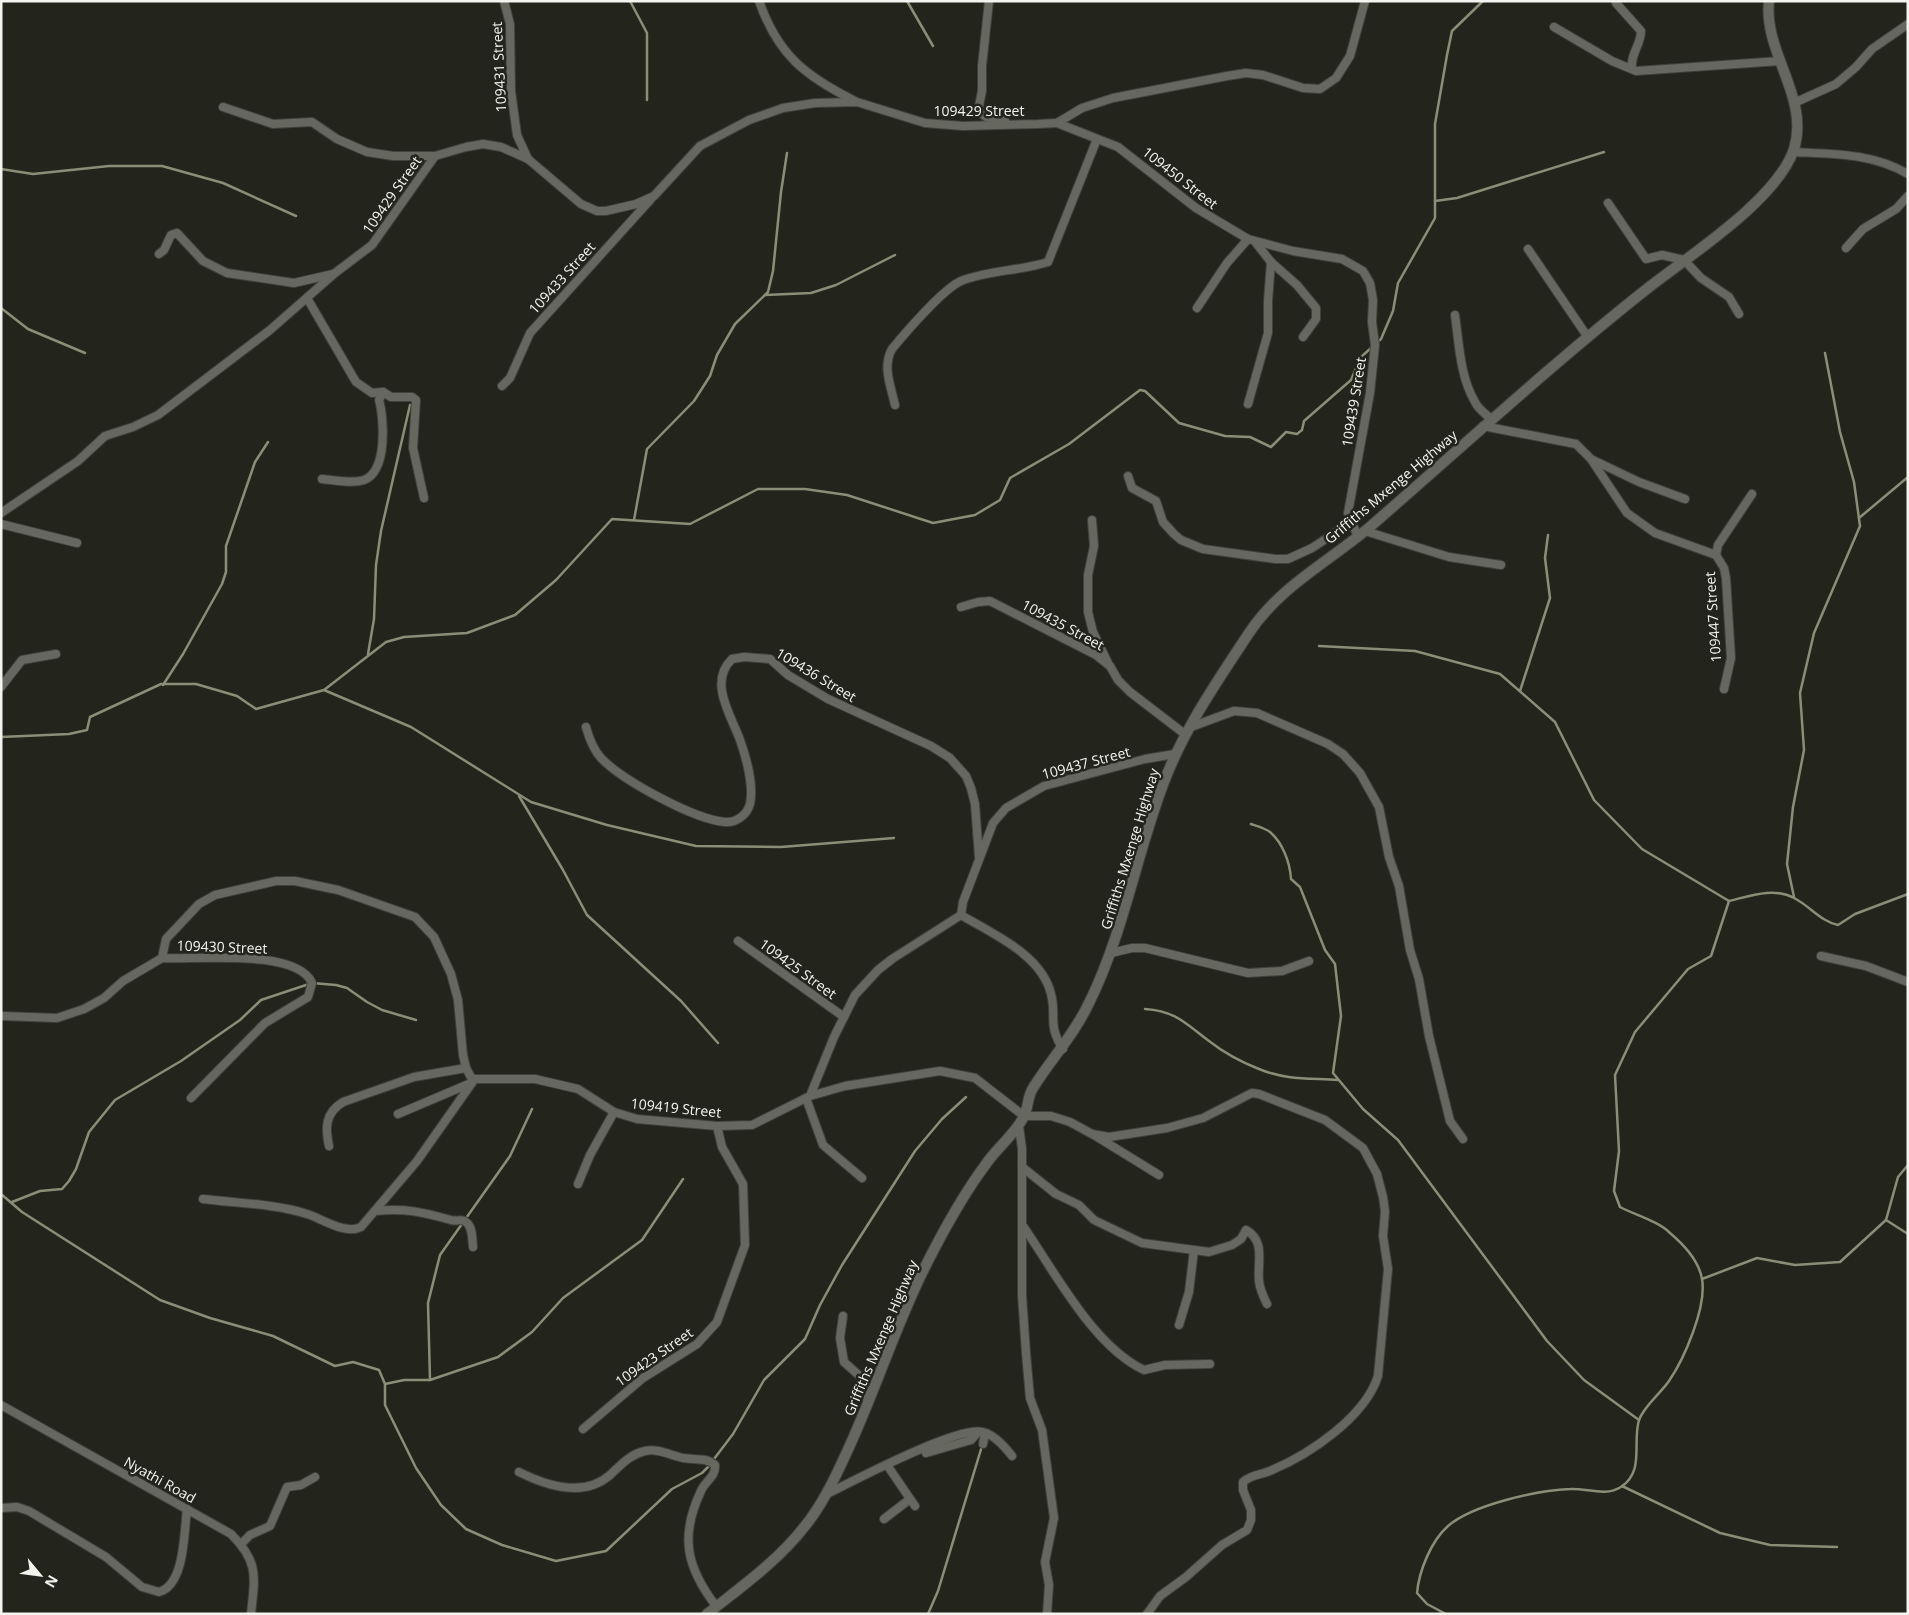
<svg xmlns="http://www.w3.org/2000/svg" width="1909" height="1615" viewBox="0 0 1909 1615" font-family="'Open Sans',sans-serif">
  <rect width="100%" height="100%" fill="#23251d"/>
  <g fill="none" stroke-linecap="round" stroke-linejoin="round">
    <g stroke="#8a8e77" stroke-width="2.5">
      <path d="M630 1 647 33V100"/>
      <path d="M907 1 933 46"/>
      <path d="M1 169 33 174 109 166H162L223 183 296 216"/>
      <path d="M1435 201 1457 198 1604 152"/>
      <path d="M765 295 811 293 836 285 895 255"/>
      <path d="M1 308 28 329 85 353"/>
      <path d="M1859 518 1908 477"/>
      <path d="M634 520 647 449 694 401 710 376 717 355 735 324 768 292 773 271 781 192 787 153"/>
      <path d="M1319 646 1415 651 1500 674 1555 722 1594 800 1642 849 1729 901"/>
      <path d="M368 654 374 619 376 565 381 531 410 405"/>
      <path d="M163 685 183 654 222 584 226 572V546L255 462 268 442"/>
      <path d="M324 690 411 727 531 802 607 825 696 846 781 847 894 838"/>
      <path d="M1520 691 1550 598 1545 558 1548 535"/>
      <path d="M1 737 69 734 87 730 90 717 161 684H196L237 696 256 709 324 690 386 642 404 637 467 633 515 615 556 580 612 519 690 524 758 489H805L847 495 933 523 975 515 1000 500 1010 478 1069 444 1140 390 1145 391 1179 423 1225 436 1250 437 1271 447 1286 432 1297 434 1302 430 1304 421 1351 380 1361 357 1381 339 1393 311 1398 283 1435 218V124L1447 55 1452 31 1483 1"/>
      <path d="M519 796 563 870 587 915 681 1001 718 1043"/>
      <path d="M1251 824C1257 826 1265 828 1270 832 1283 843 1290 863 1291 879L1300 887 1325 950 1335 964 1341 1016 1333 1073 1363 1109 1398 1140 1547 1341 1584 1380 1639 1420"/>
      <path d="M1794 897 1787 864 1793 807 1804 750 1800 693 1814 633 1860 526 1854 482 1840 432 1825 353"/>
      <path d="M1145 1009C1176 1011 1186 1024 1209 1041 1223 1052 1241 1062 1259 1069 1285 1080 1310 1078 1338 1080"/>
      <path d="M1 1194 22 1212 160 1300 210 1318 273 1336 335 1366 353 1362 379 1370 385 1384V1405L416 1468 441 1505 466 1529 502 1545 556 1561 606 1551 672 1489 702 1473 711 1464"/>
      <path d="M12 1202 40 1191 62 1189 69 1181 76 1169 89 1132 115 1100 181 1061 240 1020 261 1000 312 983 336 985 347 988 367 1002 382 1010 416 1020"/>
      <path d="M1886 1220 1908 1234"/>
      <path d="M1702 1279 1757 1258 1795 1265 1840 1262 1886 1220 1898 1177 1908 1165"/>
      <path d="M430 1380 428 1303 440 1255 510 1156 532 1109"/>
      <path d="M385 1384 404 1380H430L498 1357 532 1332 563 1298 642 1240 683 1179"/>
      <path d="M714 1459 733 1434 764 1380 805 1339 820 1305 842 1265 915 1151 942 1119 966 1097"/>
      <path d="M1622 1486 1720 1533 1770 1545 1837 1547"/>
      <path d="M928 1614 938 1591 982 1446"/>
      <path d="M1446 1614 1427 1604 1417 1593C1419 1571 1431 1541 1448 1526 1472 1505 1538 1490 1570 1489 1587 1488 1605 1497 1621 1487 1645 1471 1632 1443 1639 1420 1644 1406 1660 1394 1669 1381 1684 1359 1707 1307 1702 1279 1699 1261 1683 1244 1670 1233 1658 1221 1635 1215 1620 1207L1614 1191 1619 1151 1615 1075 1635 1032 1688 969 1711 956 1729 901C1750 896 1774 887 1794 898 1810 906 1820 921 1838 925L1855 914 1908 894"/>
    </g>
    <defs>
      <g id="minor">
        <path d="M504 1 510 24 511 91 517 135 528 159"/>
        <path d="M759 1C778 55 805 76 855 101"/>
        <path d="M989 1 982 66V91L978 111 986 117 1005 121"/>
        <path d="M1616 3 1641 31C1641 45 1630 54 1632 69"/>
        <path d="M1554 27 1612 61 1636 71 1781 61"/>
        <path d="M1794 103 1836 84 1856 67 1872 49 1908 24"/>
        <path d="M223 107 273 124 312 122 337 139 367 152 393 156H435"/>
        <path d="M1057 123 1118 147 1196 208 1248 239 1293 251 1342 259 1363 271 1370 283 1373 300 1372 322 1375 345 1370 393 1348 513 1358 537"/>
        <path d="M1793 152C1833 154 1872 153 1908 174"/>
        <path d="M1608 203 1646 259 1662 255 1684 260 1701 278 1729 297 1739 314"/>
        <path d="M1256 243 1271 262 1297 285 1316 308V319L1303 337"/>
        <path d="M1846 248 1863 229 1896 209 1908 196"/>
        <path d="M1528 249 1587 336"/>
        <path d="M159 254 164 250 171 235 177 233 203 261 227 273 294 283 333 274"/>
        <path d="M307 298 356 382 372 393 383 392 391 397H412L416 400 413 448 424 498"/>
        <path d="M1197 308 1227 263 1248 239"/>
        <path d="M1455 315C1459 343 1460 377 1475 402 1478 409 1486 414 1491 419"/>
        <path d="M502 386 510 378 530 333 651 199"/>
        <path d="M1248 404 1268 333V301L1271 262"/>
        <path d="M895 405C891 387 882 366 892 349 906 332 943 289 961 281 989 270 1020 271 1048 262L1097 139"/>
        <path d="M1483 426 1576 444 1591 459 1627 513 1655 533 1716 555 1724 568 1726 578 1731 658 1724 689"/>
        <path d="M1593 460 1639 482 1685 499"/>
        <path d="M1128 476 1132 488 1156 501 1163 522 1174 534 1181 540 1203 549 1275 559H1288L1312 548 1350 523"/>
        <path d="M322 479C335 480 352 484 364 480 388 471 384 418 379 400L383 392"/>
        <path d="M1 513 78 461 105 436 133 427 158 415 270 330 335 273 372 245 435 156 466 147 483 144 501 147 528 159 581 204 597 211H606L636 204 654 196 700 146 749 120 783 108 815 103 857 102 925 123 963 126 1038 124 1057 123 1082 108 1113 98 1227 76 1246 73 1263 75 1303 88 1320 89 1336 78 1350 56 1365 1"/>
        <path d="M1092 520 1094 546 1088 575V612L1093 632 1108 663"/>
        <path d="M1 524 77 543"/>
        <path d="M1365 531 1449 557 1501 565"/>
        <path d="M1716 555 1718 545 1752 494"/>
        <path d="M961 607 978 602 990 601 1096 655 1110 666 1118 680 1130 692 1186 735"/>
        <path d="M1 687 22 660 56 654"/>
        <path d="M586 727C589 738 593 749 601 758 622 780 693 819 725 822 736 823 747 815 750 804 754 786 746 757 740 740 731 715 708 682 732 659L744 657 770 659 788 675 828 699 931 746 950 758 966 776 971 788 975 804 979 857"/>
        <path d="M1191 727 1234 711 1257 713 1328 744 1343 754 1360 773 1379 807 1389 857 1399 886 1410 950 1419 979 1429 1036 1450 1121 1463 1139"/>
        <path d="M961 915C993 934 1042 955 1051 994 1057 1016 1047 1025 1063 1049"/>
        <path d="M738 941 844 1017"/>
        <path d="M1111 953 1132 948H1145L1248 973 1282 971 1309 961"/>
        <path d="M1821 956 1866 966 1908 982"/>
        <path d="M162 958C194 960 297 948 312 983L308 997 265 1023 191 1098"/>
        <path d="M1 1016 57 1018 84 1009 104 998 123 981 162 958 166 939 199 904 215 895 276 881H295L338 890 415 917 434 937 451 974 458 1000 463 1055 466 1068 472 1079H535L578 1089 614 1112 637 1119 717 1126 752 1125 810 1096 834 1037 855 995 878 970 892 959 961 915 963 902 993 823 1006 808 1044 786 1145 759 1175 754"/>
        <path d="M810 1096 845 1086 940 1071 975 1078 1024 1116H1051L1070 1122 1092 1134 1109 1137 1167 1128 1203 1118 1252 1093 1259 1094 1325 1120 1363 1148 1377 1174 1383 1197 1385 1211 1383 1236 1388 1269 1378 1376C1365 1417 1310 1454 1272 1470 1262 1475 1251 1474 1243 1482V1490L1251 1510V1520L1247 1530 1222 1545 1186 1577 1160 1596 1147 1614"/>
        <path d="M806 1098 823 1145 862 1178"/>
        <path d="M398 1114 471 1083"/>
        <path d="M1021 1122 1019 1126 1022 1149V1295L1026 1353 1030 1398 1042 1430 1054 1518 1045 1562 1049 1585 1047 1614"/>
        <path d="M1094 1135 1159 1175"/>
        <path d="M329 1146C325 1128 325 1113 343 1102L414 1077 466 1068"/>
        <path d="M1022 1167 1056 1194 1079 1205 1094 1220 1142 1243 1209 1252 1232 1245 1241 1239 1246 1230C1266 1241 1257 1263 1259 1281 1260 1290 1263 1296 1267 1304"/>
        <path d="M578 1184 590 1155 614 1112"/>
        <path d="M203 1199C234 1203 278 1204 307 1214 323 1219 345 1235 361 1227L417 1161 474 1080"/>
        <path d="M375 1211C406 1208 422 1212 451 1220 456 1222 462 1218 466 1222 473 1227 472 1239 473 1247"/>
        <path d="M1023 1226C1055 1272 1093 1346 1144 1370L1165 1365 1210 1364"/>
        <path d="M843 1316 840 1338 844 1362 863 1379 868 1404"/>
        <path d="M1179 1325 1189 1292 1194 1250"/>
        <path d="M1 1405 231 1534C259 1562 255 1576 251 1614"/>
        <path d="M583 1429 643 1378 697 1344 717 1322 745 1245 743 1184 722 1147 717 1126"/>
        <path d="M983 1444 985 1433"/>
        <path d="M926 1453 971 1440 978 1432"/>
        <path d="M887 1465 915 1506"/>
        <path d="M519 1472C547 1486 584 1498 610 1475 621 1465 630 1454 645 1451 657 1448 670 1455 683 1458 694 1460 706 1457 715 1465 716 1477 705 1481 701 1491 679 1537 687 1568 716 1606"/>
        <path d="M825 1495C853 1481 957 1426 982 1432 994 1434 1005 1447 1012 1456"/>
        <path d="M1 1508 17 1507 29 1511 106 1557 142 1587 159 1592C185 1585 184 1532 187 1509"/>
        <path d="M884 1519 910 1499"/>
        <path d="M241 1544 250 1535 270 1526 287 1487 301 1485 315 1477"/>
      </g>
      <path id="tertiary" d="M707 1614C741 1587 778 1561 805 1526 822 1505 834 1480 845 1456 874 1395 894 1329 924 1269 942 1233 962 1196 986 1164 996 1149 1017 1132 1024 1116 1029 1106 1027 1097 1033 1088 1051 1059 1074 1035 1089 1003 1124 932 1136 855 1164 782 1184 729 1218 680 1249 633 1280 586 1330 561 1371 526 1463 446 1553 363 1648 288 1690 255 1777 200 1794 149 1810 97 1763 52 1769 1"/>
    </defs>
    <use href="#minor" stroke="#40413b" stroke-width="10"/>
    <use href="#tertiary" stroke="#40413b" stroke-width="12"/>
    <use href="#minor" stroke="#666860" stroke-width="8"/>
    <use href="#tertiary" stroke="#666860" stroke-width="10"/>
  </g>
  <g text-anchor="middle" stroke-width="5" stroke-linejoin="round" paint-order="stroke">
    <g font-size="14" fill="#f3f4ef" stroke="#23251d">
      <text transform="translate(499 67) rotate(-93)" y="5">109431 Street</text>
      <text x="979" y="116">109429 Street</text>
      <text transform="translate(1180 178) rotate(38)" y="5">109450 Street</text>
      <text transform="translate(392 195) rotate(-55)" y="5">109429 Street</text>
      <text transform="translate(562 278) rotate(-48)" y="5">109433 Street</text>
      <text transform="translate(1354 402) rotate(-81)" y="5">109439 Street</text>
      <text transform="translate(1391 487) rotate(-40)" y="5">Griffiths Mxenge Highway</text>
      <text transform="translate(1713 617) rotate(-94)" y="5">109447 Street</text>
      <text transform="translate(1063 625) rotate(28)" y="5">109435 Street</text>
      <text transform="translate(816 675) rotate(31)" y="5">109436 Street</text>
      <text transform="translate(1086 763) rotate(-15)" y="5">109437 Street</text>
      <text transform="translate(1130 849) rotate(-73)" y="5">Griffiths Mxenge Highway</text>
      <text transform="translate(222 947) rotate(2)" y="5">109430 Street</text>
      <text transform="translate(798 969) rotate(36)" y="5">109425 Street</text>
      <text transform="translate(676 1108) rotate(6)" y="5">109419 Street</text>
      <text transform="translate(881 1338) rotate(-67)" y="5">Griffiths Mxenge Highway</text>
      <text transform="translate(654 1357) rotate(-35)" y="5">109423 Street</text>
      <text transform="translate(160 1480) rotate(29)" y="5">Nyathi Road</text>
    </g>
  </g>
  <rect width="1909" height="1615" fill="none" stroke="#f3f4ef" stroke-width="5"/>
  <g transform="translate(40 1575) rotate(119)" stroke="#23251d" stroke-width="4" paint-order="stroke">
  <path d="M0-4L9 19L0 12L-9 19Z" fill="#f3f4ef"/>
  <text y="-8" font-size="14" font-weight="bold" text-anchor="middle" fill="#f3f4ef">N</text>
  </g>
</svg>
